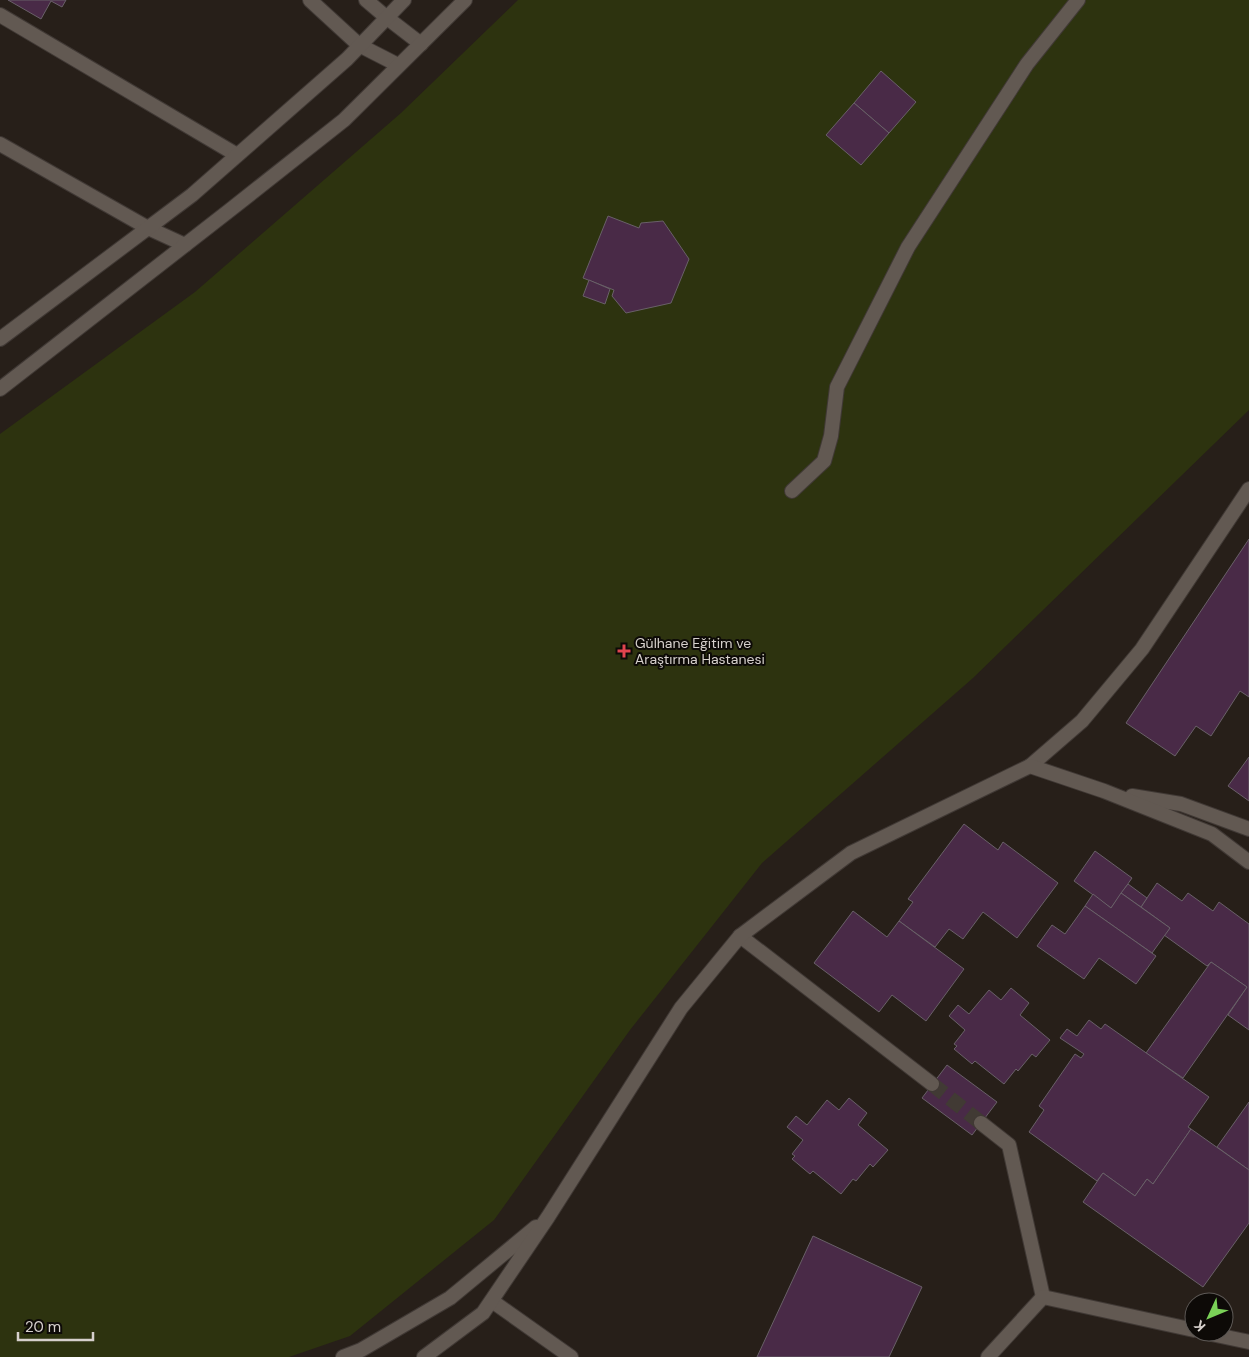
<svg xmlns="http://www.w3.org/2000/svg" width="1249" height="1357" viewBox="0 0 1249 1357" font-family="'DM Sans',sans-serif">
  <rect width="100%" height="100%" fill="#271f19"/>
  <path fill="#2d330f" d="M518 0H1249V410L973 678 762 863 630 1030 494 1220 350 1336 289 1357H0V434L195 292 401 113Z"/>
  <g fill="#492a47" stroke="#696068">
    <path d="M8 0H66L62 7 51 1 41 19Z"/>
    <path d="M881 71 916 102 889 133 854 103Z"/>
    <path d="M854 103 889 133 861 165 826 135Z"/>
    <path d="M608 216 639 228 641 223 663 221 689 259 671 303 626 313 612 296 614 290 583 278Z"/>
    <path d="M589 280 610 289 605 304 583 296Z"/>
    <path d="M1249 539V697L1240 691 1211 736 1196 726 1175 756 1126 723Z"/>
    <path d="M1249 757V801L1228 786Z"/>
    <path d="M964 824 998 850 1003 842 1058 883 1017 938 983 912 963 939 949 929 935 947 899 921 913 902 908 899Z"/>
    <path d="M1095 851 1132 878 1111 908 1074 881Z"/>
    <path d="M1157 883 1182 901 1188 893 1213 911 1219 902 1249 924V1030L1228 1015 1247 987 1211 962 1207 966 1164 935 1170 928 1141 907Z"/>
    <path d="M1128 884 1147 898 1141 907 1121 893Z"/>
    <path d="M1121 893 1170 928 1152 953 1085 906 1093 894 1111 908Z"/>
    <path d="M1085 906 1156 956 1136 984 1099 958 1084 979 1037 946 1052 925 1065 934Z"/>
    <path d="M853 911 887 937 899 921 964 969 926 1021 892 995 879 1012 814 963Z"/>
    <path d="M1211 962 1247 987 1183 1078 1146 1053Z"/>
    <path d="M1011 988 1029 1003 1020 1015 1050 1040 1036 1057 1032 1054 1018 1071 1016 1069 1004 1084 975 1061 972 1064 954 1049 957 1046 954 1044 965 1030 949 1016 958 1005 969 1014 989 990 1001 1000Z"/>
    <path d="M1089 1020 1101 1029 1105 1024 1209 1097 1188 1127 1191 1129 1153 1184 1147 1179 1135 1196 1103 1173 1097 1181 1029 1132 1044 1110 1039 1106 1075 1054 1081 1058 1084 1054 1060 1038 1067 1029 1077 1036Z"/>
    <path d="M947 1065 997 1102 972 1135 922 1098Z"/>
    <path d="M849 1098 867 1113 858 1125 888 1150 873 1167 870 1164 856 1181 853 1179 841 1194 813 1171 810 1174 792 1159 795 1156 792 1154 803 1140 787 1127 796 1116 807 1125 827 1100 839 1110Z"/>
    <path d="M1249 1102V1170L1217 1147Z"/>
    <path d="M1191 1129 1249 1170V1223L1203 1287 1083 1202 1103 1173 1135 1196 1147 1179 1153 1184Z"/>
    <path d="M813 1236 922 1287 889 1357H757Z"/>
  </g>
  <g fill="none" stroke-linecap="round" stroke-linejoin="round">
    <path stroke="#413a34" stroke-width="15" stroke-dasharray="15 8" stroke-linecap="butt" d="M932 1084 981 1123"/>
    <defs>
      <g id="lane">
        <path d="M310 0 359 45 398 65"/>
        <path d="M366 0 386 17 421 44"/>
        <path d="M0 15 237 155"/>
        <path d="M0 144 148 228 185 245"/>
        <path d="M0 339 192 195 347 59 404 0"/>
        <path d="M0 389 230 210 344 120 465 0"/>
        <path d="M792 491 824 461 831 436 837 387 908 247 1027 64 1078 0"/>
        <path d="M1030 766 1082 721 1142 649 1249 489"/>
        <path d="M1132 796 1181 804 1249 829"/>
        <path d="M740 936 932 1084"/>
        <path d="M981 1123 1009 1145 1043 1297"/>
        <path d="M492 1301 571 1357"/>
        <path d="M1202 1332 1249 1342"/>
        <path d="M343 1357 361 1350 450 1298 536 1227"/>
        <path d="M424 1357 483 1313 548 1217 681 1008 740 936 851 853 1030 766 1104 791 1212 834 1249 862"/>
        <path d="M988 1357 1043 1297 1194 1330"/>
      </g>
    </defs>
    <use href="#lane" stroke="#403935" stroke-width="16"/>
    <use href="#lane" stroke="#625952" stroke-width="14"/>
  </g>
  <path fill="#e0444e" stroke="#0d0a07" stroke-width="2" d="M621.5 643.5h5v5h5v5h-5v5h-5v-5h-5v-5h5z"/>
  <g text-anchor="middle" stroke-width="4" stroke-linejoin="round" paint-order="stroke">
    <g font-size="14" fill="#d6d0cc" stroke="#0d0a07" text-anchor="start">
      <text x="635" y="648">Gülhane Eğitim ve<tspan x="635" dy="16">Araştırma Hastanesi</tspan></text>
    </g>
  </g>
  <g transform="translate(1209 1317) rotate(226)"><circle r="24" fill="#0d0a07" stroke="#5d5956"/>
  <path d="M0-4L9 19L0 12L-9 19Z" fill="#7ad157"/>
  <text y="-8" font-size="14" font-weight="bold" text-anchor="middle" fill="#d6d0cc">K</text>
  </g>
  <path d="M18 1332v8h75v-8" fill="none" stroke="#d6d0cc" stroke-width="2.5"/>
  <text x="25" y="1332" font-size="15" fill="#d6d0cc" stroke="#0d0a07" stroke-width="4" paint-order="stroke">20 m</text>
</svg>
